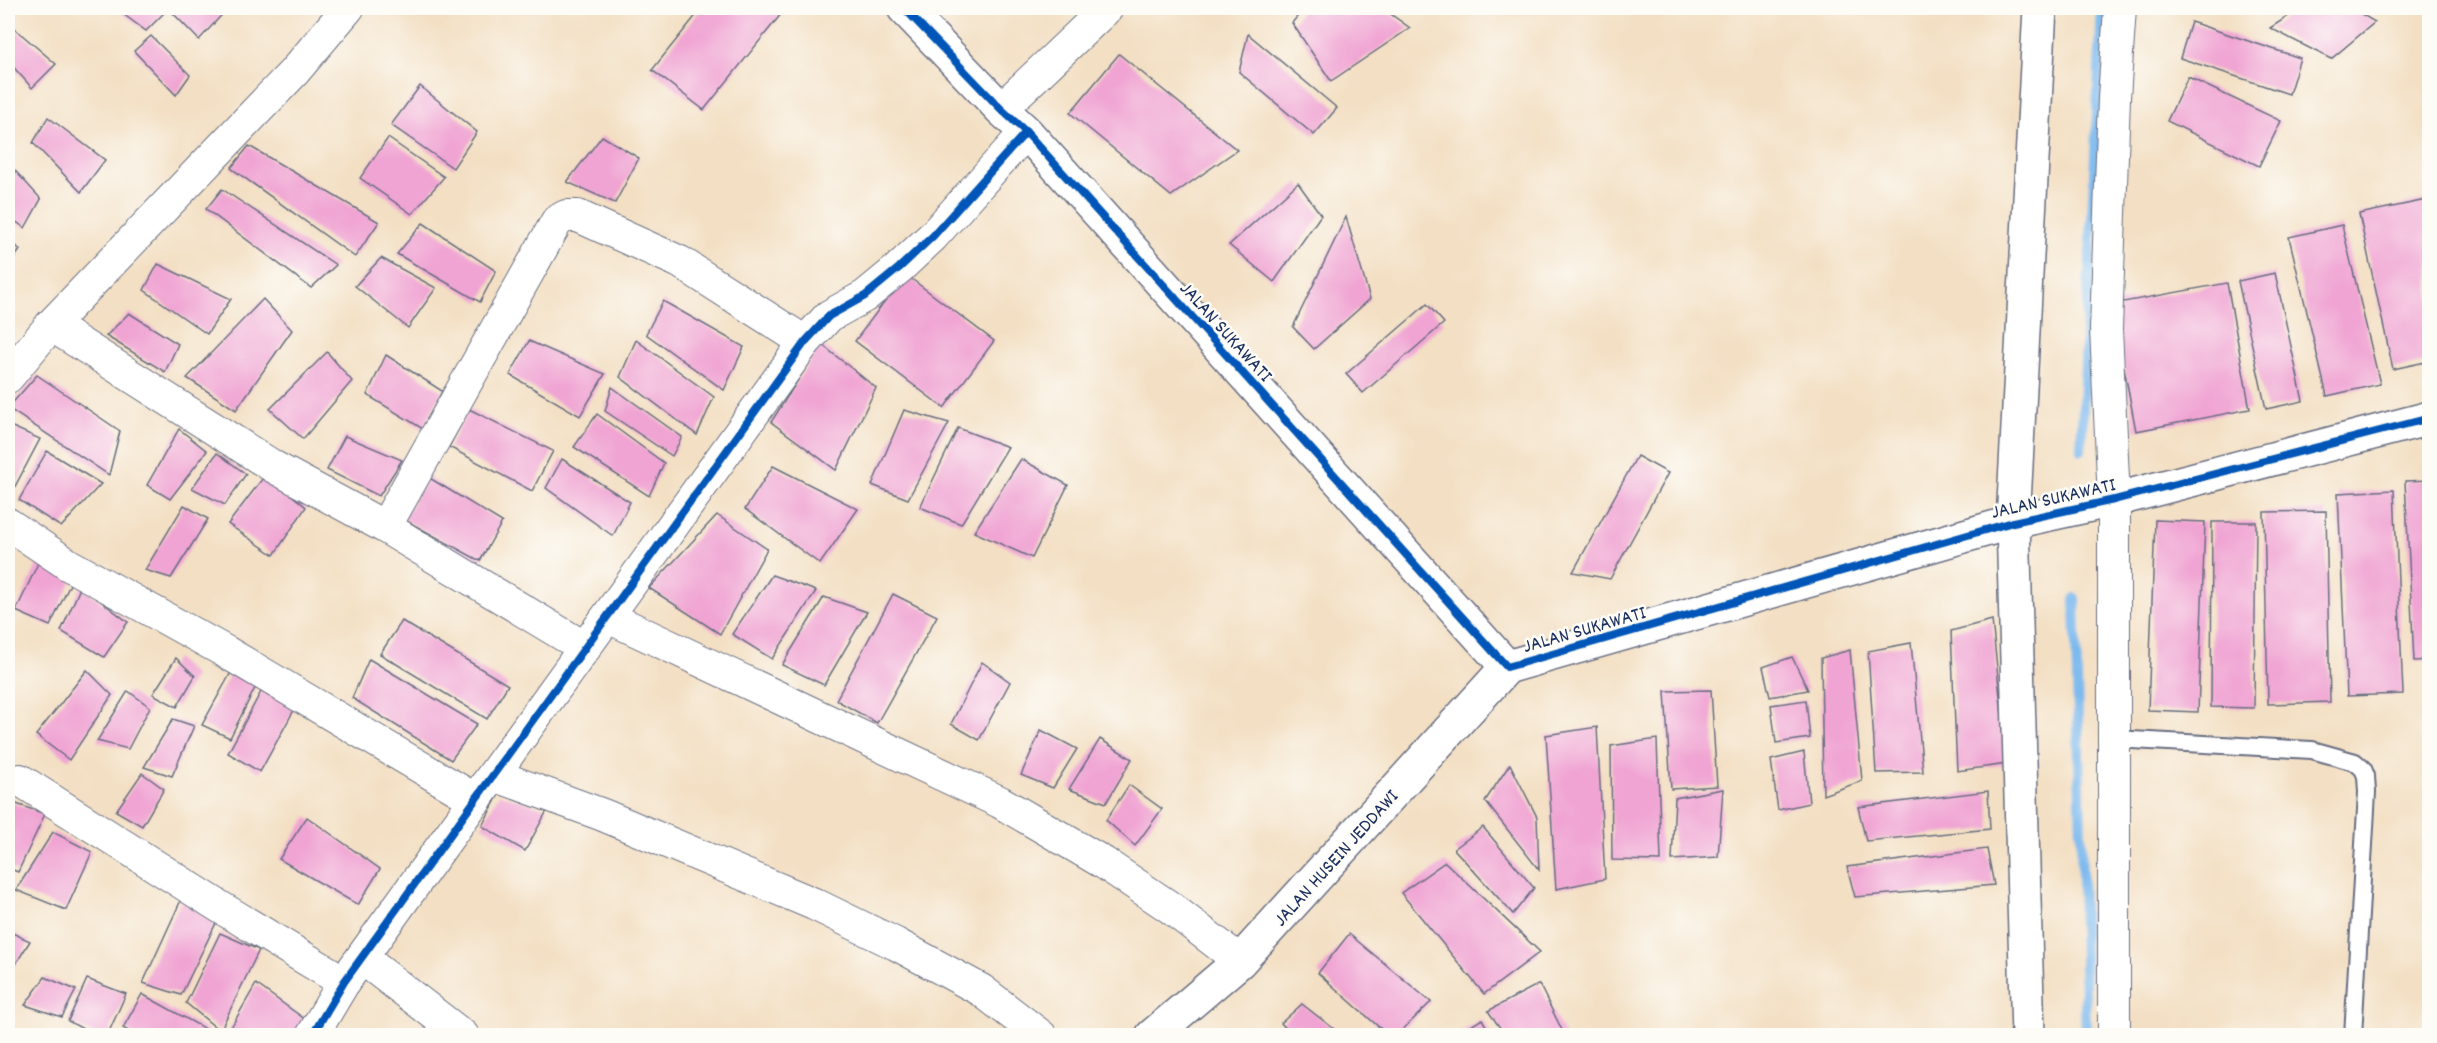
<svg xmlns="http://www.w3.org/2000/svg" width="2437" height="1043" viewBox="0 0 2437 1043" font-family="Dekko,sans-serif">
  <rect width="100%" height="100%" fill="#fdfcf7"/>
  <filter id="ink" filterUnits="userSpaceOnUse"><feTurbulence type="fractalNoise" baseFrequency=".0167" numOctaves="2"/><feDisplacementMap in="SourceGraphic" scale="12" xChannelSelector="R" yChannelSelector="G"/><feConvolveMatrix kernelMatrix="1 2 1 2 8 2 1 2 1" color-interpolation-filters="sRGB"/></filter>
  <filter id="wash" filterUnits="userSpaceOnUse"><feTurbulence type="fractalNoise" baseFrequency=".008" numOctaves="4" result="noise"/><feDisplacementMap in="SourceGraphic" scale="24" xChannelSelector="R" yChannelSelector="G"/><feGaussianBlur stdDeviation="1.35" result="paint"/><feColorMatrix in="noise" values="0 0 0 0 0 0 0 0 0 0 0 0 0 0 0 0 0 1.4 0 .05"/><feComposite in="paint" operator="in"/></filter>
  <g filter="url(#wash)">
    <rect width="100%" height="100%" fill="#f3dfc3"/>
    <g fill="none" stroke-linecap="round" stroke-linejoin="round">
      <g stroke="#7bb9ee" stroke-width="10">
        <path d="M2081 450 2102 8"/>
        <path d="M2075 598 2086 1036"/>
      </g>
    </g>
    <g id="blocks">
      <g fill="#f0a4d3">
        <path d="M115 8H155L164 13 146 31Z"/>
        <path d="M168 8H228L199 40Z"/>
        <path d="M702 8H786L704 110 652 70Z"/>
        <path d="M1304 8H1382L1410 28 1331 81 1292 23Z"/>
        <path d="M2301 8H2351L2375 22 2331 59 2270 28Z"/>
        <path d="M2191 22 2300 58 2289 94 2180 58Z"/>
        <path d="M14 28 56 64 32 88 8 61V36Z"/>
        <path d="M1248 34 1337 108 1314 135 1239 72Z"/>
        <path d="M151 36 190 75 176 95 134 51Z"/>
        <path d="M1119 54 1237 150 1171 196 1070 113Z"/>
        <path d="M2188 77 2281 121 2259 166 2167 121Z"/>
        <path d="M420 86 477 132 453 168 391 125Z"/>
        <path d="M48 117 105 160 81 192 33 143Z"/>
        <path d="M602 136 639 158 615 203 567 182Z"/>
        <path d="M388 138 444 177 412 214 360 178Z"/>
        <path d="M249 146 379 222 355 257 231 168Z"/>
        <path d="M8 163 41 199 25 228 8 216Z"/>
        <path d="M1298 183 1321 215 1274 282 1229 245Z"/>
        <path d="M222 189 336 265 311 288 206 209Z"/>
        <path d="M2426 200 2430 217V361L2393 369 2359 214Z"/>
        <path d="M1346 217 1370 299 1314 349 1293 327Z"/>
        <path d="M423 223 496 271 480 302 397 254Z"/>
        <path d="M2342 225 2380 384 2327 396 2289 237Z"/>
        <path d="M8 237 20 250 8 267Z"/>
        <path d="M381 258 436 288 408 328 355 286Z"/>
        <path d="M158 264 231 299 207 334 144 290Z"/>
        <path d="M2275 273 2303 401 2266 409 2238 281Z"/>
        <path d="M905 274 994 341 944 408 855 341Z"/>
        <path d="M2227 283 2250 409 2136 431 2112 304Z"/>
        <path d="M263 299 292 330 236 410 187 378Z"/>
        <path d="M663 301 744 347 724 390 646 334Z"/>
        <path d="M1427 304 1444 323 1363 393 1346 374Z"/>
        <path d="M129 313 178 344 165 372 106 336Z"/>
        <path d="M636 340 714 397 697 435 620 377Z"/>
        <path d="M529 341 605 374 580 416 510 375Z"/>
        <path d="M821 344 876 388 836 470 771 422Z"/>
        <path d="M327 352 352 381 303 439 270 409Z"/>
        <path d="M386 355 442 391 423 429 367 395Z"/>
        <path d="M37 375 120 431 109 475 8 408Z"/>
        <path d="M612 387 682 437 672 456 605 411Z"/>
        <path d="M469 409 553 451 532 491 449 447Z"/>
        <path d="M904 410 949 423 908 499 872 485Z"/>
        <path d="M597 414 664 463 649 496 574 447Z"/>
        <path d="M8 425 40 439 12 492 8 489Z"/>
        <path d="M958 428 1008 447 961 524 920 507Z"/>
        <path d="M179 429 207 451 170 499 147 485Z"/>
        <path d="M345 436 402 460 379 496 327 470Z"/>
        <path d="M47 451 101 484 61 527 19 500Z"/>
        <path d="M217 453 246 474 225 505 192 488Z"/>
        <path d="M1637 456 1668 473 1610 579 1573 572Z"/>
        <path d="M562 459 630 502 613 536 546 488Z"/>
        <path d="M1021 459 1068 485 1032 558 974 532Z"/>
        <path d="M773 466 858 509 820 564 745 509Z"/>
        <path d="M266 474 306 507 274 555 228 524Z"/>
        <path d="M428 477 502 522 480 561 403 519Z"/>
        <path d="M2430 480V660L2414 661 2405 481Z"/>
        <path d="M2394 490 2403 694 2347 696 2338 493Z"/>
        <path d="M184 505 208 519 171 578 145 570Z"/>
        <path d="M2326 511 2330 702 2268 704 2264 512Z"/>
        <path d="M717 515 767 549 720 634 649 588Z"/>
        <path d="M2155 520 2205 522 2198 712 2148 710Z"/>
        <path d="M2212 522H2256L2254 708 2211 707Z"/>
        <path d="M39 561 72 580 50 626 16 611Z"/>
        <path d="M772 575 816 591 772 659 732 634Z"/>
        <path d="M81 586 128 622 104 657 61 631Z"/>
        <path d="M893 594 937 616 877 723 836 700Z"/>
        <path d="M824 597 867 612 824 685 782 665Z"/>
        <path d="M1992 620 2007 764 1957 771 1951 631Z"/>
        <path d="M402 621 508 685 487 719 380 654Z"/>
        <path d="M1911 643 1923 772 1876 773 1868 651Z"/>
        <path d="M1850 650 1862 781 1823 795 1821 658Z"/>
        <path d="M1792 657 1808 690 1770 697 1763 667Z"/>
        <path d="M176 658 195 676 177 707 153 694Z"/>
        <path d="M369 659 477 724 451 760 352 698Z"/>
        <path d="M982 662 1010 682 979 740 951 724Z"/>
        <path d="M234 667 257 684 230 738 202 725Z"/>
        <path d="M87 670 112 695 69 760 36 735Z"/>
        <path d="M263 688 294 710 260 772 228 753Z"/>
        <path d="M1711 690 1717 786 1671 789 1665 691Z"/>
        <path d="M128 691 150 707 128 749 97 741Z"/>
        <path d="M1806 700 1810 738 1776 743 1771 705Z"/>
        <path d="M173 719 194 726 172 776 144 767Z"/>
        <path d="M1597 727 1605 879 1556 889 1546 735Z"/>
        <path d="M1041 730 1077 749 1053 788 1021 775Z"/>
        <path d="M1100 739 1132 759 1106 803 1069 789Z"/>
        <path d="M1657 739 1661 861 1612 860 1611 746Z"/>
        <path d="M1804 752 1809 803 1778 810 1771 760Z"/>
        <path d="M1510 764 1537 817 1539 870 1485 801Z"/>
        <path d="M142 773 164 789 142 826 116 811Z"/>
        <path d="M1129 785 1162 809 1135 846 1106 820Z"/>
        <path d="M1723 789 1718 857 1672 860 1675 798Z"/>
        <path d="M1988 791 1990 829 1866 841 1858 807Z"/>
        <path d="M499 794 548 809 525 851 482 826Z"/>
        <path d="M8 801 45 814 18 872 8 868Z"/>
        <path d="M307 817 380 869 358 905 279 859Z"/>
        <path d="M1483 827 1534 888 1513 914 1454 849Z"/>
        <path d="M53 832 92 852 66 910 16 890Z"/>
        <path d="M1987 849 1994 885 1855 897 1847 867Z"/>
        <path d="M1445 862 1540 952 1484 994 1401 893Z"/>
        <path d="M181 900 216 923 181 995 143 983Z"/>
        <path d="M8 931 30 941 9 975 8 974Z"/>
        <path d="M220 933 259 950 220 1031 186 1003Z"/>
        <path d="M1349 934 1431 1002 1396 1036H1389L1318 973Z"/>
        <path d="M45 977 76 990 62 1017 25 1005Z"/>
        <path d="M87 979 126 994 107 1036H96L68 1021Z"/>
        <path d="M256 984 306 1020 295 1036H226Z"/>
        <path d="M1539 984 1565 1036H1506L1488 1011Z"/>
        <path d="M142 994 207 1030 204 1036H137L123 1028Z"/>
        <path d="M1302 1004 1343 1036H1293L1281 1023Z"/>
        <path d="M1482 1019 1492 1036H1455Z"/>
      </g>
    </g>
  </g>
  <g filter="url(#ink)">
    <use href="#blocks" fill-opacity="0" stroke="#676d81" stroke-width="1.5"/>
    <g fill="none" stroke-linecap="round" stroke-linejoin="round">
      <defs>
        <path id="lane" d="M2114 739 2312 750 2355 762 2363 769 2366 776 2367 792 2353 1036"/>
        <g id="street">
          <path d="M1001 109 1107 8"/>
          <path d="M51 325 274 467 385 527 585 648"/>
          <path d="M8 377 51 325 294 72 348 8"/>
          <path d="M8 524 69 565 226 652 476 800"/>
          <path d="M385 527 557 221 566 216H578L680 262 805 342"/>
          <path d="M608 617 1000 802 1104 863 1171 908 1240 961"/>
          <path d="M494 775 603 815 814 904 896 944 981 990 1041 1036"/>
          <path d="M20 780 220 907 344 982"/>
          <path d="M362 958 463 1036"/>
          <path d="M312 1036 344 982 805 342 829 316 865 296 899 268 933 236 1026 132"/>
          <path d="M2114 1036V500L2106 329 2114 98 2120 8"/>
        </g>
        <g id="secondary">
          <path d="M904 8 1001 109 1026 132 1507 667 2013 522 2114 500 2430 418"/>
          <path d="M1152 1036 1240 961 1507 667"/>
          <path d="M2028 1036 2013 522 2040 8"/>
        </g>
      </defs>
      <use href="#lane" stroke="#676d81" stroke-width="20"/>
      <use href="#street" stroke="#676d81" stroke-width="34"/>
      <use href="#secondary" stroke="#676d81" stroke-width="36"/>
      <use href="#lane" stroke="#fff" stroke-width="16"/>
      <use href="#street" stroke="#fff" stroke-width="32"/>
      <use href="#secondary" stroke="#fff" stroke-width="33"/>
      <defs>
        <g id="cycleway">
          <path d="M904 8 1001 109 1026 132 1507 667 2013 522 2114 500 2430 418"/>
          <path d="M312 1036 344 982 805 342 829 316 865 296 899 268 933 236 1026 132"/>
        </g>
      </defs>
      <use href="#cycleway" stroke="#fdfcf7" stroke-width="11"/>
      <use href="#cycleway" stroke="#0057b8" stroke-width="8"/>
    </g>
  </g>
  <g text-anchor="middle" stroke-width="5" stroke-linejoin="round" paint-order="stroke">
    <g font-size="20" fill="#1b2f5e" stroke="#fdfcf7">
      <text transform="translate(1227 331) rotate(48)" y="7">JALAN SUKAWATI</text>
      <text transform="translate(2053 497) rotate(-13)" y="7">JALAN SUKAWATI</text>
      <text transform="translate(1584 628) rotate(-16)" y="7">JALAN SUKAWATI</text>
      <text transform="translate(1335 857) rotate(-48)" y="7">JALAN HUSEIN JEDDAWI</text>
    </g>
  </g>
  <rect width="2437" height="1043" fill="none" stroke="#fdfcf7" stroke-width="30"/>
</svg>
